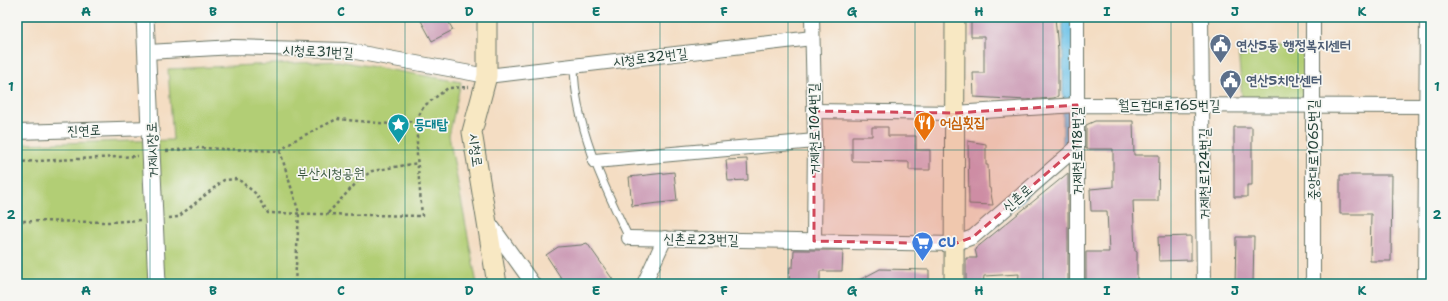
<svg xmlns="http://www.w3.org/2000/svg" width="1448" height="301" viewBox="0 0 1448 301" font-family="'Shantell Sans','Poor Story',sans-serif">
  <rect width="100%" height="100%" fill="#f6f6f2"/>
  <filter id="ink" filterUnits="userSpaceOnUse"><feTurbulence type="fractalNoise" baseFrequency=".025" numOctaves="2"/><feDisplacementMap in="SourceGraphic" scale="8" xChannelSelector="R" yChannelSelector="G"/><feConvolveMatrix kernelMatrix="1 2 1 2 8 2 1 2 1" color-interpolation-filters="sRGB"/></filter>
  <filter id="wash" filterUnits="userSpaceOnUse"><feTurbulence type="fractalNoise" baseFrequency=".012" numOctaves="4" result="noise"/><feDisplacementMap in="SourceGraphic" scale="16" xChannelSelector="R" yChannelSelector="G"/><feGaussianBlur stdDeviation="0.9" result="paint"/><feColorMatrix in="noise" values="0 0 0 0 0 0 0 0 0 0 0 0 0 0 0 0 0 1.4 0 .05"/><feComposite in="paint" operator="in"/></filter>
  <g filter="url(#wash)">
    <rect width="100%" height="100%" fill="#f4ddc3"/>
    <g fill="#b2ce75" stroke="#688654">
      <path d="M1310 45 1309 100 1242 99 1238 47Z"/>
      <path d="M339 61 461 82 449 136 477 284H17V144L173 140 168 69Z"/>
    </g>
    <path fill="#6bc1e8" stroke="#457f8e" d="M1063 17H1077L1081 146 997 225 961 251 945 257 1063 150Z"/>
    <g id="blocks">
      <g fill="#cd9eb7">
        <path d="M419 17H446L453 30 432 41Z"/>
        <path d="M971 17H1055L1058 50V96L1054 98 1026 100 974 97 973 73H984V37H971Z"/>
        <path d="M1095 121H1133L1134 155H1159L1158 201H1133L1135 251H1137V284H1086V252H1109L1107 211H1091L1090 189 1113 187V149H1086V125Z"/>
        <path d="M872 127H888V136H916V150H930V170H909V162L852 161V136H872Z"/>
        <path d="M1234 127H1252V185H1247V197H1234Z"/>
        <path d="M968 141 986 144V165H988L989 188H990L993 205 969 204Z"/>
        <path d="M747 159 748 180 728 181 726 160Z"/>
        <path d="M674 172 677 201 632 206 629 177Z"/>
        <path d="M1068 173V284H1018L1019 274 984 276 983 284H966V258H977L975 249Z"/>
        <path d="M1340 175H1392L1391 261H1370L1371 214H1340Z"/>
        <path d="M1191 236V260L1159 261 1158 237Z"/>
        <path d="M1236 237H1254L1253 284H1235Z"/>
        <path d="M587 243 616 284H565L546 255 558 247 581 245Z"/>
        <path d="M794 250H843L842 271H820V284H789L790 267H793Z"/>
        <path d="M880 269 929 270V284H852Z"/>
      </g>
    </g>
  </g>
  <g filter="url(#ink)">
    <use href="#blocks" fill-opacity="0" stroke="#6a7566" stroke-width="1"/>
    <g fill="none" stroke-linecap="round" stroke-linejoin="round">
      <defs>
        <path id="service" d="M574 66C575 127 603 184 629 238"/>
        <g id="minor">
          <path d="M812 17 815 141 814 241"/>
          <path d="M1077 17V284"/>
          <path d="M1201 17 1204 284"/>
          <path d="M148 52 234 47 345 50 487 76 812 38"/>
          <path d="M814 111 955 113 1077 105 1431 106"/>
          <path d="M17 132 151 128"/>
          <path d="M595 161 815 141"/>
          <path d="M488 221 533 284"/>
          <path d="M629 238 954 244 973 237 1077 147"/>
          <path d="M644 284 665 238"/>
          <path d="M1313 284V17"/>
          <path d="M1425 284 1427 17"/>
        </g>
        <path id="tertiary" d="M145 17 157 284"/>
        <g id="secondary">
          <path d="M487 17V76L472 132 497 284"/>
          <path d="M954 284 955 17"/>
        </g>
      </defs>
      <use href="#service" stroke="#6a7566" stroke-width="9"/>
      <use href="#minor" stroke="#6a7566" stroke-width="16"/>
      <use href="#tertiary" stroke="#6a7566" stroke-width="19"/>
      <use href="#secondary" stroke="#6a7566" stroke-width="21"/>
      <g stroke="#6a7566" stroke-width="2.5" stroke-dasharray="3 3" stroke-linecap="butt">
        <path d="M166 151 198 148 280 151 295 140 337 119 401 125 417 119"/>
        <path d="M280 151 299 213 295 284"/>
        <path d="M17 162 138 156"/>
        <path d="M328 213 360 179 372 171 418 163"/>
        <path d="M169 218 178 217 224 180 238 179 255 193 268 213 422 216 417 156V119L424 106 448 88 469 87"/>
        <path d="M17 221 111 222 140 220"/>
      </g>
      <use href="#service" stroke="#fff" stroke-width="7"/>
      <use href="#minor" stroke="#fff" stroke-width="14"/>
      <use href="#tertiary" stroke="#fff" stroke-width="17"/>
      <use href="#secondary" stroke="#f8e8c3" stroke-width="19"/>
    </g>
  </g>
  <path fill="#d1495b" fill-opacity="0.2" stroke="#d1495b" stroke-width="3" stroke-dasharray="8 5" stroke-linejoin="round" d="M1077 105V147L973 237 954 244 814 241V111L955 113Z"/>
  <path fill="none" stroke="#0f766e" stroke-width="1" stroke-opacity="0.55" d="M150 17V284M277 17V284M405 17V284M533 17V284M660 17V284M788 17V284M915 17V284M1043 17V284M1171 17V284M1298 17V284M17 150H1431"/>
  <defs>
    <symbol id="civic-pin" viewBox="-11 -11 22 30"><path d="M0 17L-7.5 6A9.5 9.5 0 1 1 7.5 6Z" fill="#5c6f8a" stroke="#f6f6f2"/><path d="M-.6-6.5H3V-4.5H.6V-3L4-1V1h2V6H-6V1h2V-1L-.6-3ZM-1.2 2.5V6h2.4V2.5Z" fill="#fff"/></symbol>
    <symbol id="restaurant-pin" viewBox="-11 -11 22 30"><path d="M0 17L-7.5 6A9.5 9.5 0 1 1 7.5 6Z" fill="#e8710a" stroke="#f6f6f2"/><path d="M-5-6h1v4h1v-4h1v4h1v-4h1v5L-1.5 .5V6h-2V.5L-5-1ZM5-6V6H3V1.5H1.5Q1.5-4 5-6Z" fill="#fff"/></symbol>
    <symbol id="sight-pin" viewBox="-11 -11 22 30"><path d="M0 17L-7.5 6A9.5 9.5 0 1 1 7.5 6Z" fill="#0f9aa8" stroke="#f6f6f2"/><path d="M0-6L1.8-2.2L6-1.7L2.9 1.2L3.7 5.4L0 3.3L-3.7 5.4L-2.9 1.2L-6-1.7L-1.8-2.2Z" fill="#fff"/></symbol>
    <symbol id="supermarket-pin" viewBox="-11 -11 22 30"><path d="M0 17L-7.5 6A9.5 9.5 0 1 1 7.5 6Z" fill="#3f7fe0" stroke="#f6f6f2"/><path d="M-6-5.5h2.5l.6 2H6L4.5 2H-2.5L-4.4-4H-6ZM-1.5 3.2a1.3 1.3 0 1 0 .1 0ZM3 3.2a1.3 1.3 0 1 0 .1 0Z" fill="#fff"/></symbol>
  </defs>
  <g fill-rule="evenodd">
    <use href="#civic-pin" x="1208" y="32" width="25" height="34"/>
    <use href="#civic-pin" x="1218" y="68" width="25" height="34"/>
    <use href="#restaurant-pin" x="912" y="110" width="25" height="34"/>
    <use href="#sight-pin" x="386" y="112" width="25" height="34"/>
    <use href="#supermarket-pin" x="910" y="230" width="25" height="34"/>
  </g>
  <g text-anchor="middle" stroke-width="3.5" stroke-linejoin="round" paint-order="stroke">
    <g font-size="14" font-weight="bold" fill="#4e5e75" stroke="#f6f6f2" text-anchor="start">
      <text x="1236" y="50">연산5동 행정복지센터</text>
      <text x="1246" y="85">연산5치안센터</text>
    </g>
    <g font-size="14" fill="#1f3d34" stroke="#f6f6f2">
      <text transform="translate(318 51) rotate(3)" y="5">시청로31번길</text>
      <text transform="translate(650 57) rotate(-7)" y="5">시청로32번길</text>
      <text x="1169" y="110">월드컵대로165번길</text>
      <text transform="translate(814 129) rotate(-91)" y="5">거제천로104번길</text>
      <text transform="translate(84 130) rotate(-2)" y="5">진연로</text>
      <text transform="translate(152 150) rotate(-92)" y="5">거제시장로</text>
      <text transform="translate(476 150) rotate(83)" y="5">시청로</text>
      <text transform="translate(1313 150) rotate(-90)" y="5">중앙대로1065번길</text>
      <text transform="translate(1077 151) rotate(-90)" y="5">거제천로118번길</text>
      <text transform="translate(1204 174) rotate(-90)" y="5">거제천로124번길</text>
      <text transform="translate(1017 198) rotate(-41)" y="5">신촌로</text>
      <text transform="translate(701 239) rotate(1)" y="5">신촌로23번길</text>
    </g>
    <g font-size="14" font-weight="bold" fill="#c56008" stroke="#f6f6f2" text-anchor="start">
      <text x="940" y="127">어심횟집</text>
    </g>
    <g font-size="14" font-weight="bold" fill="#0d838f" stroke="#f6f6f2" text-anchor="start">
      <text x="414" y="129">등대탑</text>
    </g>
    <g font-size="14" fill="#3c5a41" stroke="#f6f6f2">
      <text x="331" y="178">부산시청공원</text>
    </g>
    <g font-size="14" font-weight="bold" fill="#366cbe" stroke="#f6f6f2" text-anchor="start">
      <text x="938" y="247">CU</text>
    </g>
  </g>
  <rect width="1448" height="301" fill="none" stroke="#f6f6f2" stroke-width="44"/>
  <rect x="22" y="22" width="1404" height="257" fill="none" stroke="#0f766e" stroke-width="1.5"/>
  <g font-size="13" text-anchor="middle" font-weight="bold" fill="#0f766e">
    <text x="86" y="16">A</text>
    <text x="213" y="16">B</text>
    <text x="341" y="16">C</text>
    <text x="469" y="16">D</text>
    <text x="596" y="16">E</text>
    <text x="724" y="16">F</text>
    <text x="852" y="16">G</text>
    <text x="979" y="16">H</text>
    <text x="1107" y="16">I</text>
    <text x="1235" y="16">J</text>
    <text x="1362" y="16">K</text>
    <text x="11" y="91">1</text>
    <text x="1437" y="91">1</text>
    <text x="11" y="219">2</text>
    <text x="1437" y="219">2</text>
    <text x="86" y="295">A</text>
    <text x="213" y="295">B</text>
    <text x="341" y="295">C</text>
    <text x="469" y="295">D</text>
    <text x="596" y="295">E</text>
    <text x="724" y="295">F</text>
    <text x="852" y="295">G</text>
    <text x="979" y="295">H</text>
    <text x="1107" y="295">I</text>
    <text x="1235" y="295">J</text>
    <text x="1362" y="295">K</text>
  </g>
</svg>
